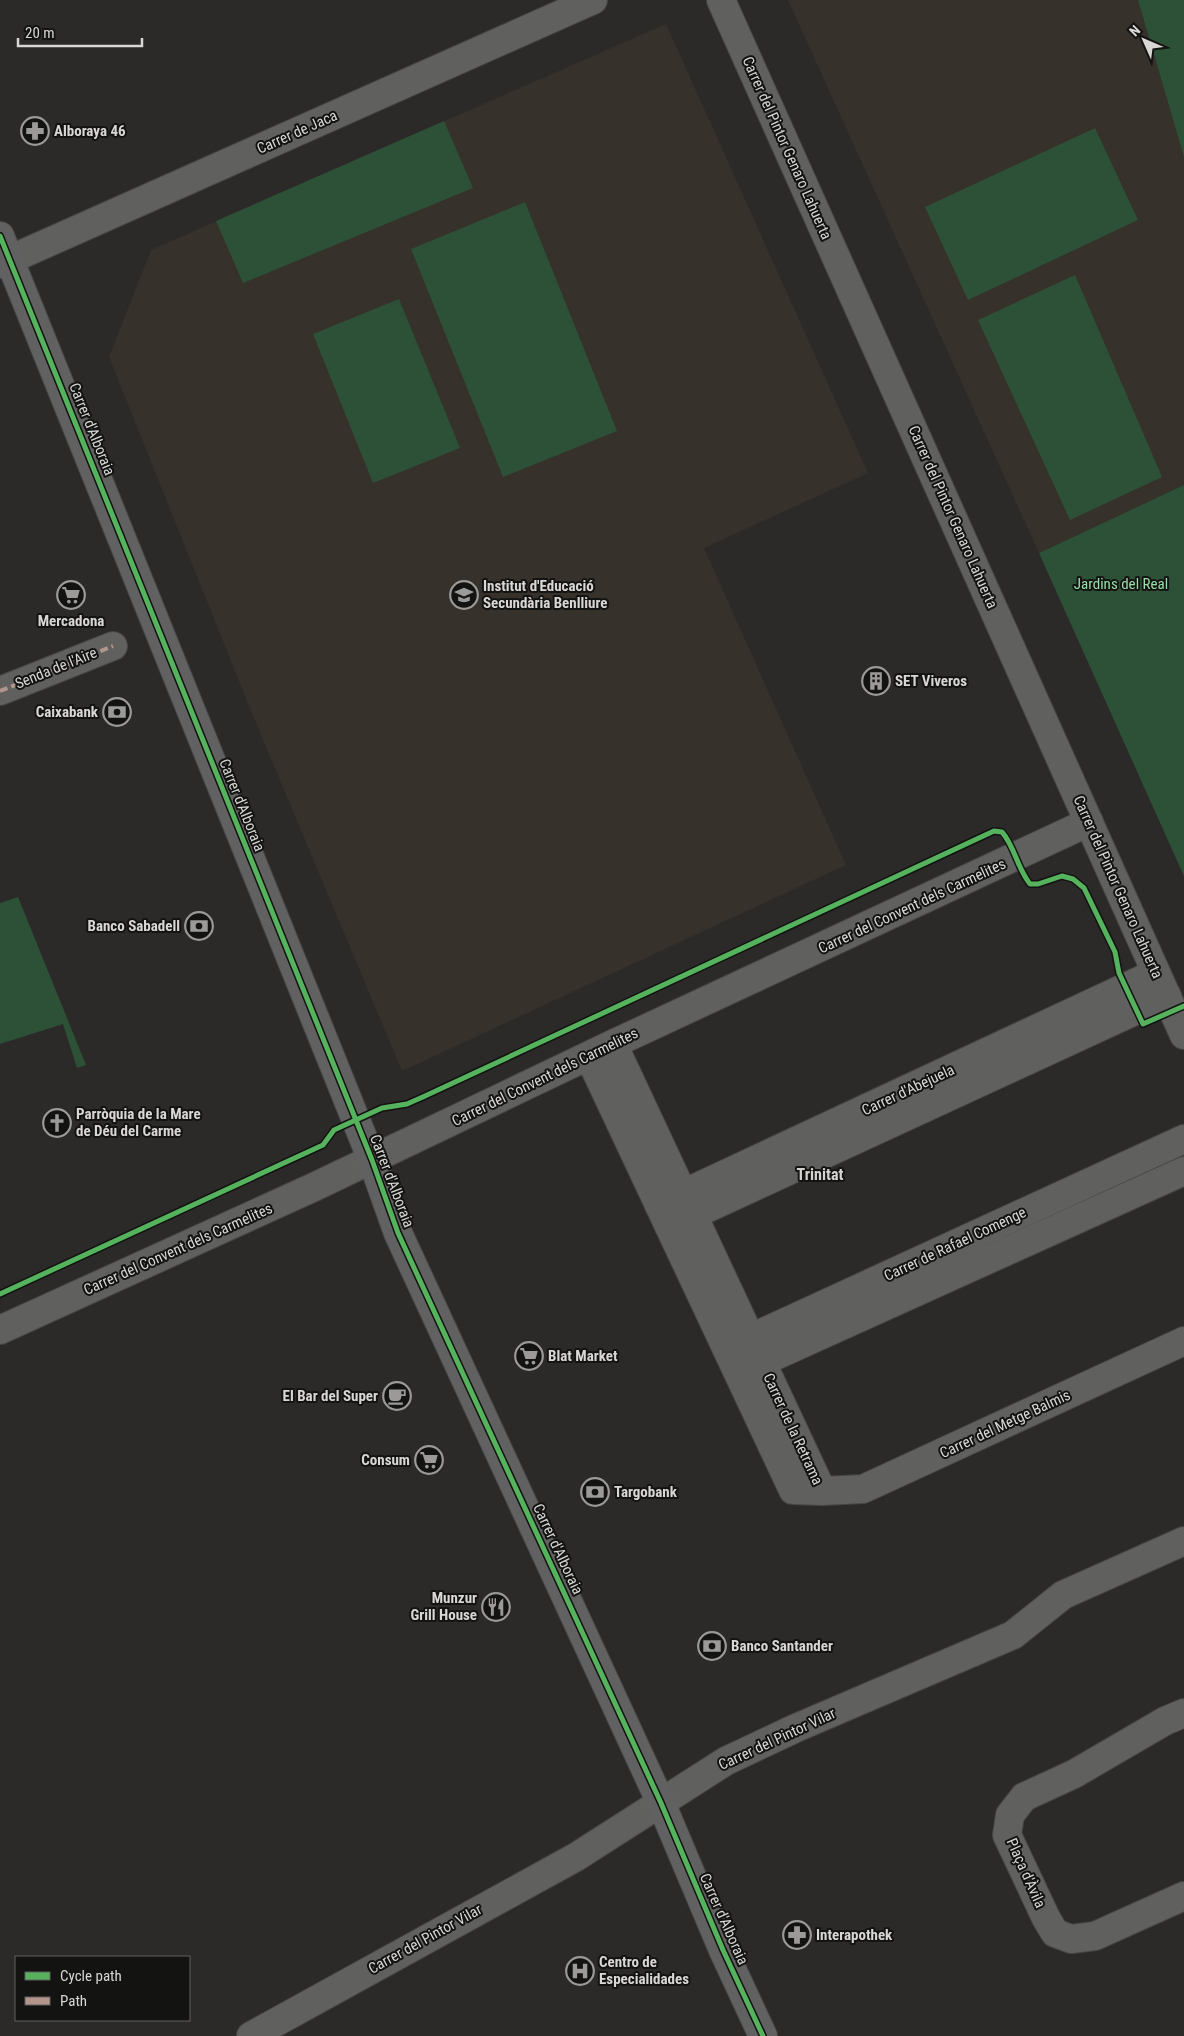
<svg xmlns="http://www.w3.org/2000/svg" width="1184" height="2036" viewBox="0 0 1184 2036" font-family="'Roboto Condensed',sans-serif">
  <rect width="100%" height="100%" fill="#2b2a29"/>
  <g fill="#36312b">
    <path d="M788 0H1138L1184 157V485L1039 553Z"/>
    <path d="M666 24 868 473 704 548 846 865 402 1071 251 711 109 357 151 250Z"/>
  </g>
  <g fill="#2d5136">
    <path d="M1138 0H1184V157Z"/>
    <path d="M444 121 473 188 243 283 216 221Z"/>
    <path d="M1095 128 1138 220 968 300 925 207Z"/>
    <path d="M525 202 617 431 503 477 411 249Z"/>
    <path d="M1075 275 1162 477 1070 520 978 320Z"/>
    <path d="M399 299 460 448 373 483 313 334Z"/>
    <path d="M1184 485V876L1039 553Z"/>
    <path d="M18 897 86 1065 77 1068 63 1024 0 1044V903Z"/>
  </g>
  <g fill="none" stroke-linecap="round" stroke-linejoin="round">
    <defs>
      <g id="street">
        <path d="M721 0 1184 1035"/>
        <path d="M0 264 593 0"/>
        <path d="M0 691 113 646"/>
        <path d="M613 1044 822 1491"/>
        <path d="M589 1056 793 1490 822 1491 863 1489 1184 1341"/>
        <path d="M659 1205 1156 973"/>
        <path d="M669 1226 1167 996"/>
        <path d="M0 1330 314 1187 613 1044 1089 822"/>
        <path d="M727 1349 1184 1139"/>
        <path d="M746 1369 1184 1171"/>
        <path d="M1184 1713 1165 1721 1074 1774 1024 1797 1010 1815 1007 1835 1046 1918 1055 1933 1071 1939 1095 1936 1184 1896"/>
        <path d="M251 2036 576 1857 726 1761 796 1728 1013 1635 1063 1595 1184 1541"/>
      </g>
      <path id="secondary" d="M0 236 372 1160 398 1233 661 1803 723 1950 763 2036"/>
    </defs>
    <use href="#street" stroke="#474645" stroke-width="30"/>
    <use href="#secondary" stroke="#474645" stroke-width="30"/>
    <use href="#street" stroke="#60605f" stroke-width="28"/>
    <use href="#secondary" stroke="#626161" stroke-width="28"/>
    <path stroke="#b2968c" stroke-width="4" stroke-dasharray="8 4" stroke-linecap="butt" d="M0 691 113 646"/>
    <defs>
      <g id="cycleway">
        <path d="M0 236 372 1160 398 1233 661 1803 723 1950 763 2036"/>
        <path d="M0 1294 323 1145 334 1130 382 1108 407 1104 425 1096 994 831 1002 832C1015 847 1017 868 1030 884H1038L1062 876 1073 879 1084 888 1115 952 1119 973 1143 1024 1184 1006"/>
      </g>
    </defs>
    <use href="#cycleway" stroke="#131312" stroke-width="8"/>
    <use href="#cycleway" stroke="#56b35d" stroke-width="5"/>
  </g>
  <defs>
    <symbol id="pharmacy-ring" viewBox="-11 -11 22 22"><circle r="9.5" fill="#131312" stroke="#9b9a99" stroke-width="1.5"/><path d="M-2-6h4v4h4v4h-4v4h-4v-4h-4v-4h4Z" fill="#9b9a99"/></symbol>
    <symbol id="supermarket-ring" viewBox="-11 -11 22 22"><circle r="9.5" fill="#131312" stroke="#9b9a99" stroke-width="1.5"/><path d="M-6-5.5h2.5l.6 2H6L4.5 2H-2.5L-4.4-4H-6ZM-1.5 3.2a1.3 1.3 0 1 0 .1 0ZM3 3.2a1.3 1.3 0 1 0 .1 0Z" fill="#9b9a99"/></symbol>
    <symbol id="school-ring" viewBox="-11 -11 22 22"><circle r="9.5" fill="#131312" stroke="#9b9a99" stroke-width="1.5"/><path d="M0-5L7-2L0 1L-7-2ZM-4 1L0 2.5L4 1V4Q0 6-4 4Z" fill="#9b9a99"/></symbol>
    <symbol id="building-ring" viewBox="-11 -11 22 22"><circle r="9.5" fill="#131312" stroke="#9b9a99" stroke-width="1.5"/><path d="M-4-6H4V6H1V3H-1V6H-4ZM-2.5-4.3h1.7v1.8h-1.7ZM.8-4.3h1.7v1.8H.8ZM-2.5-1h1.7V.8h-1.7ZM.8-1h1.7V.8H.8Z" fill="#9b9a99"/></symbol>
    <symbol id="bank-ring" viewBox="-11 -11 22 22"><circle r="9.5" fill="#131312" stroke="#9b9a99" stroke-width="1.5"/><path d="M-6-4H6V4H-6ZM0-2.3a2.3 2.3 0 1 0 0 4.6a2.3 2.3 0 1 0 0-4.6Z" fill="#9b9a99"/></symbol>
    <symbol id="church-ring" viewBox="-11 -11 22 22"><circle r="9.5" fill="#131312" stroke="#9b9a99" stroke-width="1.5"/><path d="M-1.2-6h2.4v3.5h3.3v2.4h-3.3V6h-2.4V-.1h-3.3v-2.4h3.3Z" fill="#9b9a99"/></symbol>
    <symbol id="cafe-ring" viewBox="-11 -11 22 22"><circle r="9.5" fill="#131312" stroke="#9b9a99" stroke-width="1.5"/><path d="M-5.5-4.5H6V0H3Q3 3.5 0 3.5H-2.5Q-5.5 3.5-5.5 0ZM3-3.2v2h1.7v-2ZM-6 4.5H4V6H-6Z" fill="#9b9a99"/></symbol>
    <symbol id="restaurant-ring" viewBox="-11 -11 22 22"><circle r="9.5" fill="#131312" stroke="#9b9a99" stroke-width="1.5"/><path d="M-5-6h1v4h1v-4h1v4h1v-4h1v5L-1.5 .5V6h-2V.5L-5-1ZM5-6V6H3V1.5H1.5Q1.5-4 5-6Z" fill="#9b9a99"/></symbol>
    <symbol id="hospital-ring" viewBox="-11 -11 22 22"><circle r="9.5" fill="#131312" stroke="#9b9a99" stroke-width="1.5"/><path d="M-5-5h3v3.5h4V-5h3V5h-3V1.5h-4V5h-3Z" fill="#9b9a99"/></symbol>
  </defs>
  <g fill-rule="evenodd">
    <use href="#pharmacy-ring" x="19" y="115" width="32" height="32"/>
    <use href="#supermarket-ring" x="55" y="579" width="32" height="32"/>
    <use href="#school-ring" x="448" y="579" width="32" height="32"/>
    <use href="#building-ring" x="860" y="665" width="32" height="32"/>
    <use href="#bank-ring" x="101" y="696" width="32" height="32"/>
    <use href="#bank-ring" x="183" y="910" width="32" height="32"/>
    <use href="#church-ring" x="41" y="1107" width="32" height="32"/>
    <use href="#supermarket-ring" x="513" y="1340" width="32" height="32"/>
    <use href="#cafe-ring" x="381" y="1380" width="32" height="32"/>
    <use href="#supermarket-ring" x="413" y="1444" width="32" height="32"/>
    <use href="#bank-ring" x="579" y="1476" width="32" height="32"/>
    <use href="#restaurant-ring" x="480" y="1591" width="32" height="32"/>
    <use href="#bank-ring" x="696" y="1630" width="32" height="32"/>
    <use href="#pharmacy-ring" x="781" y="1919" width="32" height="32"/>
    <use href="#hospital-ring" x="564" y="1955" width="32" height="32"/>
  </g>
  <g text-anchor="middle" stroke-width="4" stroke-linejoin="round" paint-order="stroke">
    <g font-size="15" font-weight="bold" fill="#d8d7d5" stroke="#131312" text-anchor="start">
      <text x="54" y="136">Alboraya 46</text>
      <text x="483" y="591">Institut d'Educació<tspan x="483" dy="17">Secundària Benlliure</tspan></text>
      <text x="71" y="626" text-anchor="middle">Mercadona</text>
      <text x="895" y="686">SET Viveros</text>
      <text x="98" y="717" text-anchor="end">Caixabank</text>
      <text x="180" y="931" text-anchor="end">Banco Sabadell</text>
      <text x="76" y="1119">Parròquia de la Mare<tspan x="76" dy="17">de Déu del Carme</tspan></text>
      <text x="548" y="1361">Blat Market</text>
      <text x="378" y="1401" text-anchor="end">El Bar del Super</text>
      <text x="410" y="1465" text-anchor="end">Consum</text>
      <text x="614" y="1497">Targobank</text>
      <text x="477" y="1603" text-anchor="end">Munzur<tspan x="477" dy="17">Grill House</tspan></text>
      <text x="731" y="1651">Banco Santander</text>
      <text x="816" y="1940">Interapothek</text>
      <text x="599" y="1967">Centro de<tspan x="599" dy="17">Especialidades</tspan></text>
    </g>
    <g font-size="15" fill="#d8d7d5" stroke="#131312">
      <text transform="translate(297 132) rotate(-24)" y="5">Carrer de Jaca</text>
      <text transform="translate(787 148) rotate(66)" y="5">Carrer del Pintor Genaro Lahuerta</text>
      <text transform="translate(92 429) rotate(68)" y="5">Carrer d'Alboraia</text>
      <text transform="translate(953 517) rotate(66)" y="5">Carrer del Pintor Genaro Lahuerta</text>
      <text transform="translate(56 668) rotate(-22)" y="5">Senda de l'Aire</text>
      <text transform="translate(242 805) rotate(68)" y="5">Carrer d'Alboraia</text>
      <text transform="translate(1118 887) rotate(66)" y="5">Carrer del Pintor Genaro Lahuerta</text>
      <text transform="translate(912 906) rotate(-25)" y="5">Carrer del Convent dels Carmelites</text>
      <text transform="translate(545 1077) rotate(-26)" y="5">Carrer del Convent dels Carmelites</text>
      <text transform="translate(908 1090) rotate(-25)" y="5">Carrer d'Abejuela</text>
      <text transform="translate(392 1181) rotate(69)" y="5">Carrer d'Alboraia</text>
      <text transform="translate(955 1244) rotate(-25)" y="5">Carrer de Rafael Comenge</text>
      <text transform="translate(178 1249) rotate(-24)" y="5">Carrer del Convent dels Carmelites</text>
      <text transform="translate(1005 1424) rotate(-25)" y="5">Carrer del Metge Balmis</text>
      <text transform="translate(793 1429) rotate(65)" y="5">Carrer de la Retrama</text>
      <text transform="translate(558 1549) rotate(65)" y="5">Carrer d'Alboraia</text>
      <text transform="translate(777 1739) rotate(-25)" y="5">Carrer del Pintor Vilar</text>
      <text transform="translate(1026 1873) rotate(66)" y="5">Plaça d'Àvila</text>
      <text transform="translate(724 1919) rotate(66)" y="5">Carrer d'Alboraia</text>
      <text transform="translate(425 1939) rotate(-29)" y="5">Carrer del Pintor Vilar</text>
    </g>
    <g font-size="15" fill="#96dfa7" stroke="#131312">
      <text x="1121" y="589">Jardins del Real</text>
    </g>
    <g font-size="16" font-weight="bold" fill="#d5d3cf" stroke="#131312">
      <text x="820" y="1180">Trinitat</text>
    </g>
  </g>
  <rect x="15" y="1956" width="175" height="65" fill="#131312" stroke="#626160"/>
  <rect x="25" y="1972" width="25" height="8" fill="#56b35d" stroke="#626160"/>
  <text x="60" y="1981" font-size="15" fill="#d8d7d5">Cycle path</text>
  <rect x="25" y="1997" width="25" height="8" fill="#b2968c" stroke="#626160"/>
  <text x="60" y="2006" font-size="15" fill="#d8d7d5">Path</text>
  <g transform="translate(1144 40) rotate(315)" stroke="#131312" stroke-width="4" paint-order="stroke">
  <path d="M0-4L9 19L0 12L-9 19Z" fill="#d8d7d5"/>
  <text y="-8" font-size="14" font-weight="bold" text-anchor="middle" fill="#d8d7d5">N</text>
  </g>
  <path d="M18 38v8h124v-8" fill="none" stroke="#d8d7d5" stroke-width="2.5"/>
  <text x="25" y="38" font-size="15" fill="#d8d7d5" stroke="#131312" stroke-width="4" paint-order="stroke">20 m</text>
</svg>
